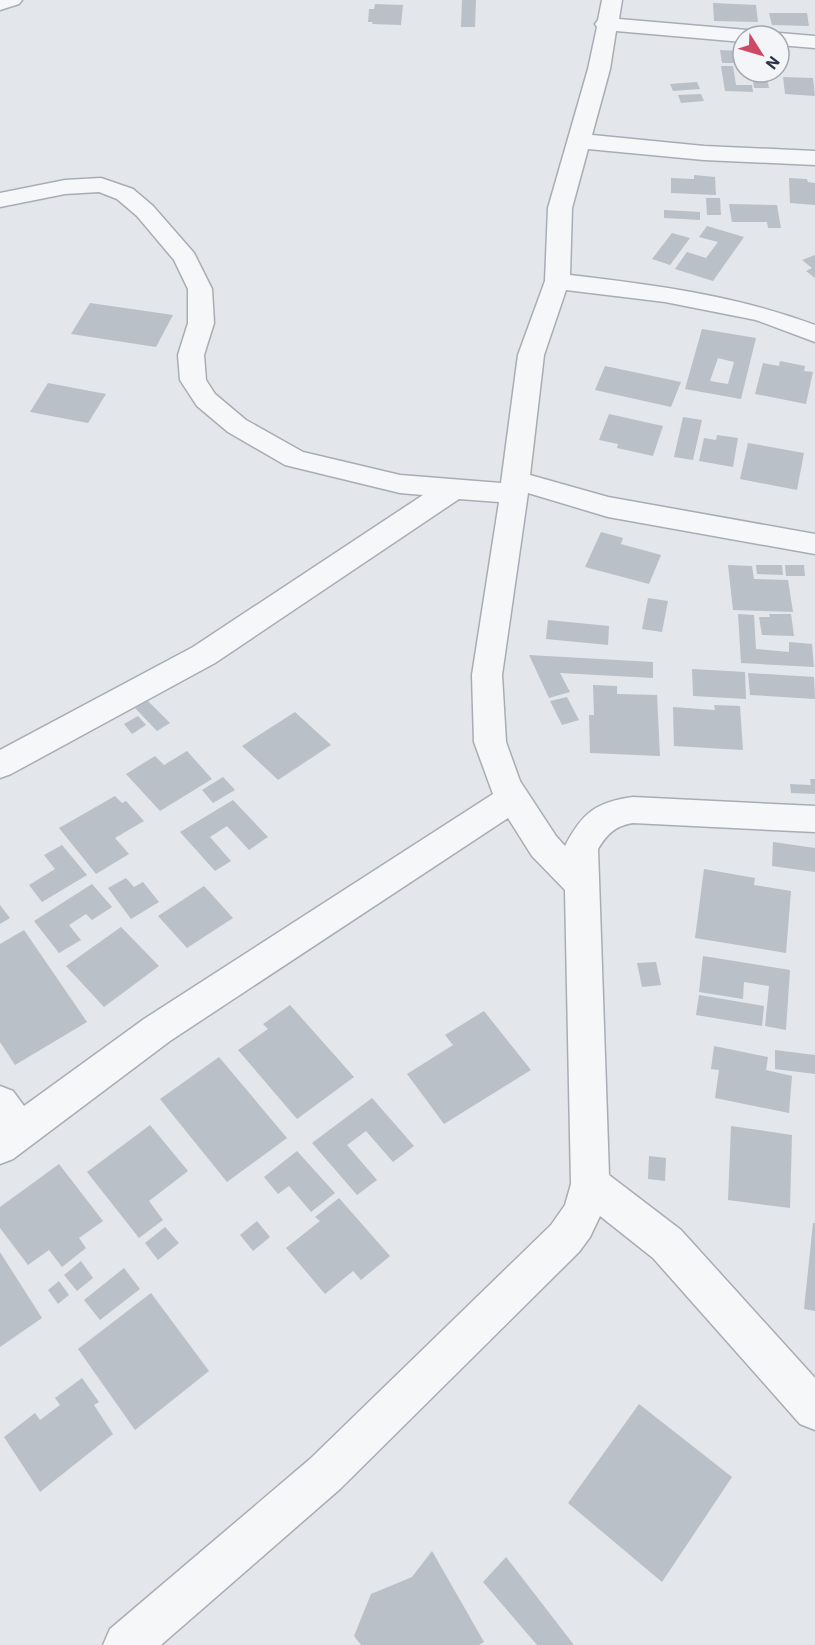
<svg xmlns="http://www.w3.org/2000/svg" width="815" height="1645" viewBox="0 0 815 1645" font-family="'IBM Plex Sans',sans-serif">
  <rect width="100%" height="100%" fill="#e3e6eb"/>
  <g fill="#bac0c8" fill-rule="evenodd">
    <path d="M462 0H476L475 27H461Z"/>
    <path d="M713 3 756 5 758 22 714 21Z"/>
    <path d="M375 4 403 5 401 25 372 24 373 22H368L369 9H374Z"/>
    <path d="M769 13H807L809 26 772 25Z"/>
    <path d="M720 50 743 51V63H722Z"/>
    <path d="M721 66H733L736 85H752L753 92 725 91Z"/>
    <path d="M752 72H766L769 88H754Z"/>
    <path d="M783 77 813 78 815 96 785 94Z"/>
    <path d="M697 82 700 89 673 91 670 84Z"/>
    <path d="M701 94 704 101 681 103 678 95Z"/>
    <path d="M694 175 715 177 716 195 671 193V178L694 179Z"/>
    <path d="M789 178 807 179 808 182 815 183V205L790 203Z"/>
    <path d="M706 198H720L721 215H707Z"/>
    <path d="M729 204 777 205 781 228H768L767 222H732Z"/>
    <path d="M664 210 700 212V220L664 218Z"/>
    <path d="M707 226 744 237 713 281 675 269 687 252 706 258 718 242 699 237Z"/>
    <path d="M672 233 690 238 670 265 652 259Z"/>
    <path d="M815 255V278L806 271 812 268 802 260Z"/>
    <path d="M90 303 173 315 156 347 71 334Z"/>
    <path d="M702 329 756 338 741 399 685 389ZM718 358 734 362 728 384 710 381Z"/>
    <path d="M780 361 805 366 804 371 813 372 806 404 755 394 763 363 779 366Z"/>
    <path d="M605 366 681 382 671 407 595 390Z"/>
    <path d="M48 383 106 394 88 423 30 412Z"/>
    <path d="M609 414 663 426 653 456 617 448 618 444 599 440Z"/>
    <path d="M683 417 702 420 693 460 674 457Z"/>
    <path d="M717 435 738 438 733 467 699 461 704 438 716 440Z"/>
    <path d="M748 443 804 453 797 490 740 479Z"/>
    <path d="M601 532 623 538 621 544 661 555 649 584 585 567Z"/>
    <path d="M728 565 752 566 754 579 788 580 793 612 733 610Z"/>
    <path d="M756 565H782L783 575 757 574Z"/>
    <path d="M785 565H804L805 576H786Z"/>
    <path d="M648 598 668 601 662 632 642 629Z"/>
    <path d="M738 614 754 615 756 649 789 652V642L812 644 814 667 741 663Z"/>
    <path d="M769 614H791L794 636 762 635 759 617H770Z"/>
    <path d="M548 620 609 626 608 645 546 639Z"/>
    <path d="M529 655 653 662V678L560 673 570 692 549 698Z"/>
    <path d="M692 669 745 672 746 699 693 696Z"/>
    <path d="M748 673 814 677 815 699 750 695Z"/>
    <path d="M593 685 617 686V694L657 695 660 756 590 753 589 715H594Z"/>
    <path d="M567 697 579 720 562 725 550 701Z"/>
    <path d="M148 701 170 723 157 731 135 708Z"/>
    <path d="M714 705 740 706 743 750 674 746 673 707 715 710Z"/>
    <path d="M295 712 331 745 278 780 242 746Z"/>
    <path d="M138 716 146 725 132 734 124 724Z"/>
    <path d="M187 751 212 779 160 811 126 774 155 756 164 765Z"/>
    <path d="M223 777 235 790 213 803 202 790Z"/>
    <path d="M810 779H815V794L791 793 790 784 811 785Z"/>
    <path d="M115 796 122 803 126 801 144 821 115 838 129 854 96 874 59 828Z"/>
    <path d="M233 800 268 837 249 850 227 826 210 837 231 861 215 871 180 832Z"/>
    <path d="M773 842 815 848V872L772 866Z"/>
    <path d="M62 845 87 875 42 902 29 885 55 869 44 855Z"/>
    <path d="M704 869 755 878 754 885 791 891 786 953 695 938Z"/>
    <path d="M126 878 134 887 143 882 159 902 131 919 108 888Z"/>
    <path d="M92 884 112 907 92 920 86 914 69 925 81 940 59 953 34 921Z"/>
    <path d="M204 886 233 918 187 948 158 916Z"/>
    <path d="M0 905 10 918 0 924Z"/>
    <path d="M121 927 159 966 104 1007 66 966Z"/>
    <path d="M24 930 87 1022 15 1065 0 1042V944Z"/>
    <path d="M703 956 790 970 786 1030 765 1026 769 986 744 982 743 999 699 992Z"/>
    <path d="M656 962 661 985 642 987 637 963Z"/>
    <path d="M699 995 764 1006 762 1026 696 1015Z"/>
    <path d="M290 1005 354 1077 297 1119 238 1050 268 1029 263 1024Z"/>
    <path d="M484 1011 531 1070 444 1124 407 1074 453 1045 445 1035Z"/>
    <path d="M714 1046 768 1057 766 1070 792 1076 789 1113 715 1098 719 1070 711 1069Z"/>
    <path d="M775 1050 815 1055V1074L775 1069Z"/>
    <path d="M219 1057 287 1138 227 1182 160 1099Z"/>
    <path d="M372 1098 414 1146 393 1162 366 1131 347 1145 377 1180 357 1195 312 1143Z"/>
    <path d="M150 1125 188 1171 149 1201 163 1220 139 1238 87 1172Z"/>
    <path d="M731 1126 792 1135 790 1208 728 1200Z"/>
    <path d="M297 1151 335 1193 311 1212 289 1186 278 1194 264 1177Z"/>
    <path d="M649 1156 666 1158 665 1181 648 1179Z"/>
    <path d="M59 1164 103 1221 79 1238 86 1248 62 1267 49 1250 28 1265 0 1228V1207Z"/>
    <path d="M339 1198 390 1256 361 1280 353 1271 325 1294 286 1248 320 1221 315 1217Z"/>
    <path d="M257 1221 270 1237 253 1251 240 1235Z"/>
    <path d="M813 1223H815V1311L804 1309Z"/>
    <path d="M165 1227 179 1243 158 1260 145 1243Z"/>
    <path d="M0 1252 42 1318 0 1347Z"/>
    <path d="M81 1261 93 1278 77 1291 64 1275Z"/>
    <path d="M124 1268 140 1289 100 1320 84 1300Z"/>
    <path d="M59 1281 69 1295 58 1304 48 1290Z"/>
    <path d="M151 1293 209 1371 135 1430 78 1349Z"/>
    <path d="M82 1378 99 1402 94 1405 113 1434 40 1492 4 1437 35 1413 40 1420 60 1405 55 1398Z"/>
    <path d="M639 1404 732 1477 662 1582 568 1503Z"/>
    <path d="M432 1551 484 1642 479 1645H361L354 1636 371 1594 412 1577Z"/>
    <path d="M506 1557 574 1645H537L483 1582Z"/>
  </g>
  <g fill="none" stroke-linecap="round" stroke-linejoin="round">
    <defs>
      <g id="minor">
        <path d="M0 0H22L19 4 0 10Z"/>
        <path d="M602 0H622L619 19 747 30 754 32 757 36H743V42L616 31 610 69 592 135 704 146 815 151V165L704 160 588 149 572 208 570 275C655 285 734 295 815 325V342L756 320 665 302 566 290 544 355 530 475 608 497 815 534V554L608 517 528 493 502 675 506 742 520 781 556 836 565 846C582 813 596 802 633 797L815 806V832L633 823C615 826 607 834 598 849L609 1175 681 1230 815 1378V1430L800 1424 653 1258 600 1216 590 1237 579 1252 340 1489 161 1645H103L110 1629 310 1459 551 1225 565 1205 571 1184 565 890 532 856 508 818 170 1041 13 1159 0 1164V1086L13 1091 24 1106 144 1019 493 794 474 742 472 675 499 502 459 499 215 663 11 774 0 778V750L193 647 423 495 400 493 285 465 228 432 197 406 180 380 178 355 188 323V289L174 260 137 216 117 199 99 192 65 194 0 207V193L65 180 101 178 133 189 153 206 194 253 212 289 214 323 204 355 206 380 215 394 246 420 303 452 400 475 501 483 518 355 545 281 548 208 588 69 597 27 595 24 598 20Z"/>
        <path d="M779 33 815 36V48L779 45V36H771Z"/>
      </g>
    </defs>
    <use href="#minor" stroke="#a8adb5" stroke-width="3"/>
    <use href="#minor" fill="#f6f7f9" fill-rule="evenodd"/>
  </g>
  <g transform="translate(761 54) rotate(127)"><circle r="28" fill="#f3f5f8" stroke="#a3a8b0" stroke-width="1.5"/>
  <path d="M0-4.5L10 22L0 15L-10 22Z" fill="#ce4a64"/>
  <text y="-9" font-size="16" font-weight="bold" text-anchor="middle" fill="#2b3543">N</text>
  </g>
</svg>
